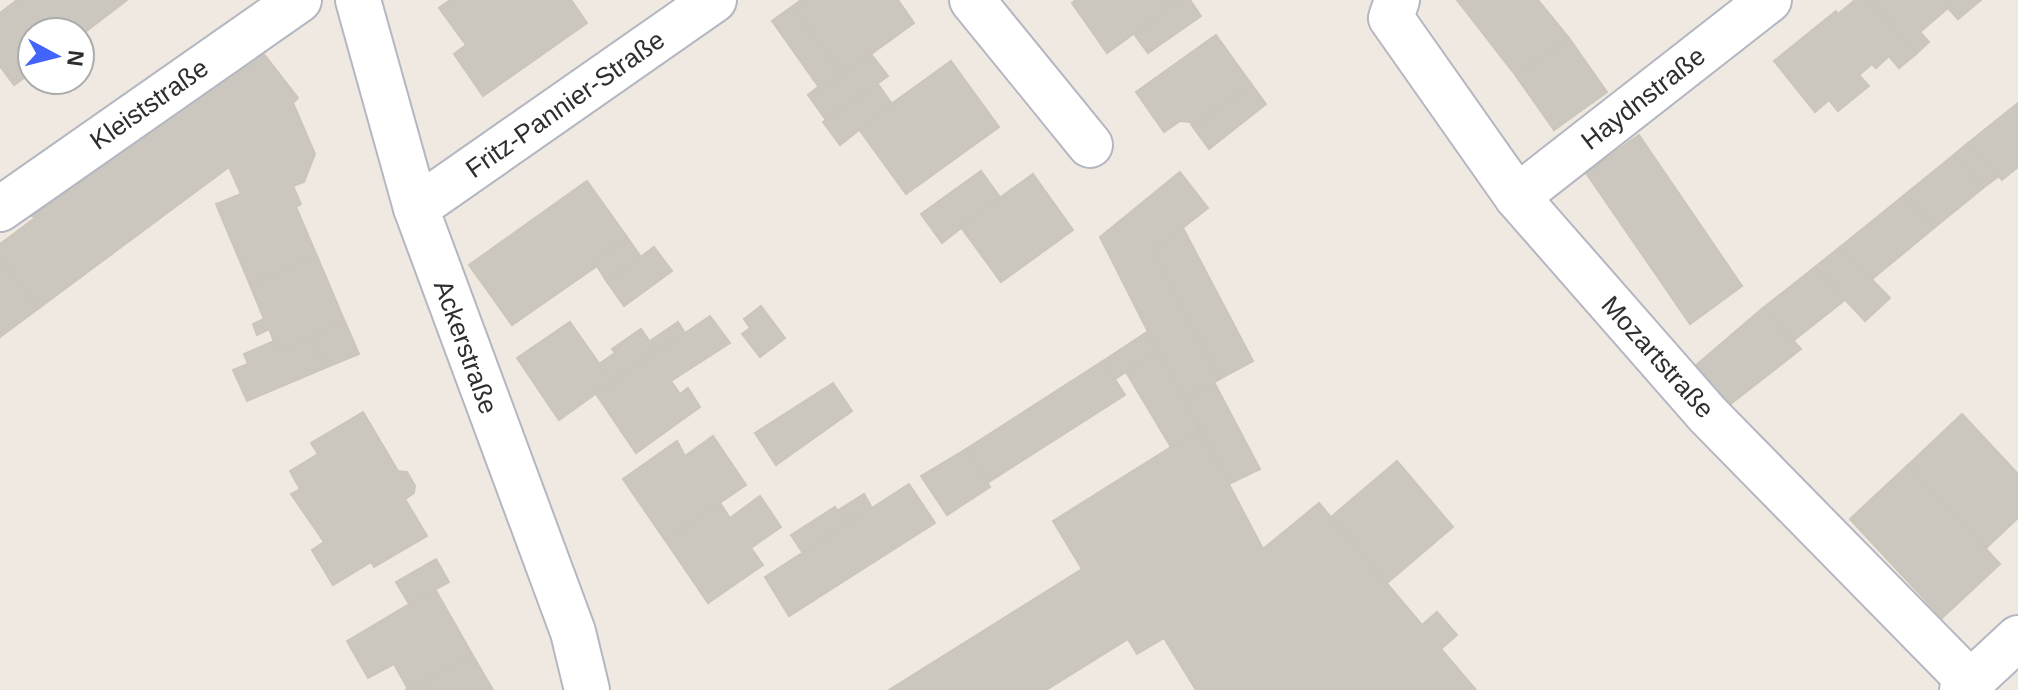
<svg xmlns="http://www.w3.org/2000/svg" width="2018" height="690" viewBox="0 0 2018 690" font-family="Arial,sans-serif">
  <rect width="100%" height="100%" fill="#efe9e1"/>
  <g fill="#cbc7bf" stroke="#cbc5ba" stroke-width="2">
    <path d="M17 0H127L80 36V32H32V72L14 85 0 66V13Z"/>
    <path d="M450 0H571L587 23 483 96 454 54 466 45 439 8Z"/>
    <path d="M801 0H898L914 23 842 75 793 6Z"/>
    <path d="M1076 0H1180L1107 53 1072 3Z"/>
    <path d="M1180 0H1190L1201 16 1148 53 1134 34Z"/>
    <path d="M1457 0H1538L1569 38 1516 76Z"/>
    <path d="M1855 0H1871L1916 54 1899 68 1889 56 1876 68 1872 64 1859 75 1869 86 1838 111 1829 100 1815 112 1774 61 1836 11 1838 14Z"/>
    <path d="M1871 0H1981L1958 19 1948 8 1920 32 1929 42 1916 54Z"/>
    <path d="M793 6 842 75 821 90 772 21Z"/>
    <path d="M1216 35 1252 85 1193 127 1190 122 1180 121 1164 132 1136 92Z"/>
    <path d="M1569 38 1607 92 1554 130 1516 76Z"/>
    <path d="M260 49 298 98 293 103 315 154 304 182 293 186 301 204 296 207 317 256 250 285 216 204 241 194 229 167 39 308 0 258V244L35 218 32 216 138 140 135 138Z"/>
    <path d="M871 54 888 76 826 120 808 95 818 87 821 90Z"/>
    <path d="M951 61 999 127 906 194 858 128Z"/>
    <path d="M878 84 892 104 840 145 823 122Z"/>
    <path d="M1252 85 1266 104 1209 149 1193 127Z"/>
    <path d="M2018 103V167L2002 180 1968 143Z"/>
    <path d="M1639 135 1742 286 1690 324 1586 173Z"/>
    <path d="M1968 143 1999 176 1983 188 1955 154Z"/>
    <path d="M1955 154 1983 188 1934 228 1903 196Z"/>
    <path d="M981 171 1000 197 942 243 921 214Z"/>
    <path d="M1180 172 1208 208 1153 251 1220 379 1182 399 1100 237Z"/>
    <path d="M1033 174 1073 230 1001 282 960 226Z"/>
    <path d="M587 181 627 237 594 261 597 266 512 325 469 265Z"/>
    <path d="M1903 196 1934 228 1871 280 1840 247Z"/>
    <path d="M1183 228 1253 361 1220 379 1153 251Z"/>
    <path d="M627 237 641 257 607 282 594 261Z"/>
    <path d="M654 247 672 271 624 306 607 282Z"/>
    <path d="M1840 247 1890 298 1865 321 1815 267Z"/>
    <path d="M317 256 345 322 278 352 269 329 257 335 253 324 264 319 250 285Z"/>
    <path d="M0 258 39 308 0 337Z"/>
    <path d="M1815 267 1845 300 1793 341 1763 308Z"/>
    <path d="M761 306 785 338 760 357 742 334 750 328 744 319Z"/>
    <path d="M1763 308 1801 349 1723 410 1688 372Z"/>
    <path d="M710 316 730 343 671 381 680 394 688 388 700 407 636 453 596 394Z"/>
    <path d="M345 322 359 354 325 368 312 335Z"/>
    <path d="M570 322 612 382 559 420 517 358Z"/>
    <path d="M678 322 685 333 657 352 650 341Z"/>
    <path d="M641 329 657 352 612 382 599 364 615 353 612 349Z"/>
    <path d="M1147 332 1157 351 1115 379 1103 361Z"/>
    <path d="M313 338 325 368 247 401 233 370 248 364 244 354 274 341 278 352Z"/>
    <path d="M1157 351 1200 429 1171 447 1126 372Z"/>
    <path d="M1103 361 1125 395 987 483 966 449Z"/>
    <path d="M1214 382 1260 469 1229 484 1184 398Z"/>
    <path d="M833 383 852 411 776 465 755 433Z"/>
    <path d="M363 412 398 471 407 472 415 486 414 493 405 499 427 536 374 567 371 562 333 585 312 550 324 542 291 494 300 489 290 471 318 454 311 443Z"/>
    <path d="M1962 414 2018 474V518L1985 549 1908 465Z"/>
    <path d="M1200 429 1263 549 1319 503 1422 625 1437 612 1457 635 1441 649 1476 690H1196L1164 638 1137 654 1128 639 1046 690H889L1082 569 1053 521Z"/>
    <path d="M713 436 746 485 665 540 623 479 677 441 685 456Z"/>
    <path d="M966 449 990 487 947 515 921 476Z"/>
    <path d="M1397 461 1453 527 1387 583 1331 517Z"/>
    <path d="M1908 465 2000 564 1942 618 1850 519Z"/>
    <path d="M909 484 935 523 789 616 765 577Z"/>
    <path d="M864 494 872 508 846 524 837 511Z"/>
    <path d="M760 496 781 527 751 548 763 565 708 603 665 540 720 503 730 518Z"/>
    <path d="M835 507 846 524 803 553 791 535Z"/>
    <path d="M436 559 449 582 409 604 396 582Z"/>
    <path d="M435 589 472 654 410 690H405L408 689 394 664 368 678 347 641Z"/>
    <path d="M472 654 493 690H410Z"/>
  </g>
  <g fill="none" stroke-linecap="round" stroke-linejoin="round">
    <defs>
      <g id="street">
        <path d="M358 0 416 208 573 632 587 690"/>
        <path d="M972 0 1090 145"/>
        <path d="M1397 0 1391 18 1517 197 1708 415 1970 682"/>
        <path d="M1517 197 1769 0"/>
        <path d="M416 208 714 0"/>
        <path d="M0 209 299 0"/>
        <path d="M1962 690 2018 638"/>
      </g>
    </defs>
    <use href="#street" stroke="#b4b7c1" stroke-width="48"/>
    <use href="#street" stroke="#fff" stroke-width="44"/>
  </g>
  <g text-anchor="middle" stroke-width="7" stroke-linejoin="round" paint-order="stroke">
    <g font-size="26" fill="#2e2e2e" stroke="#fff">
      <text transform="translate(1643 98) rotate(-38)" y="9">Haydnstraße</text>
      <text transform="translate(149 104) rotate(-35)" y="9">Kleiststraße</text>
      <text transform="translate(565 104) rotate(-35)" y="9">Fritz-Pannier-Straße</text>
      <text transform="translate(466 347) rotate(70)" y="9">Ackerstraße</text>
      <text transform="translate(1658 357) rotate(48)" y="9">Mozartstraße</text>
    </g>
  </g>
  <g transform="translate(56 56) rotate(97)"><circle r="38" fill="#ffffff" stroke="#ababab" stroke-width="2"/>
  <path d="M0-6L14 30L0 20L-14 30Z" fill="#4264fb"/>
  <text y="-12" font-size="22" font-weight="bold" text-anchor="middle" fill="#2e2e2e">N</text>
  </g>
</svg>
